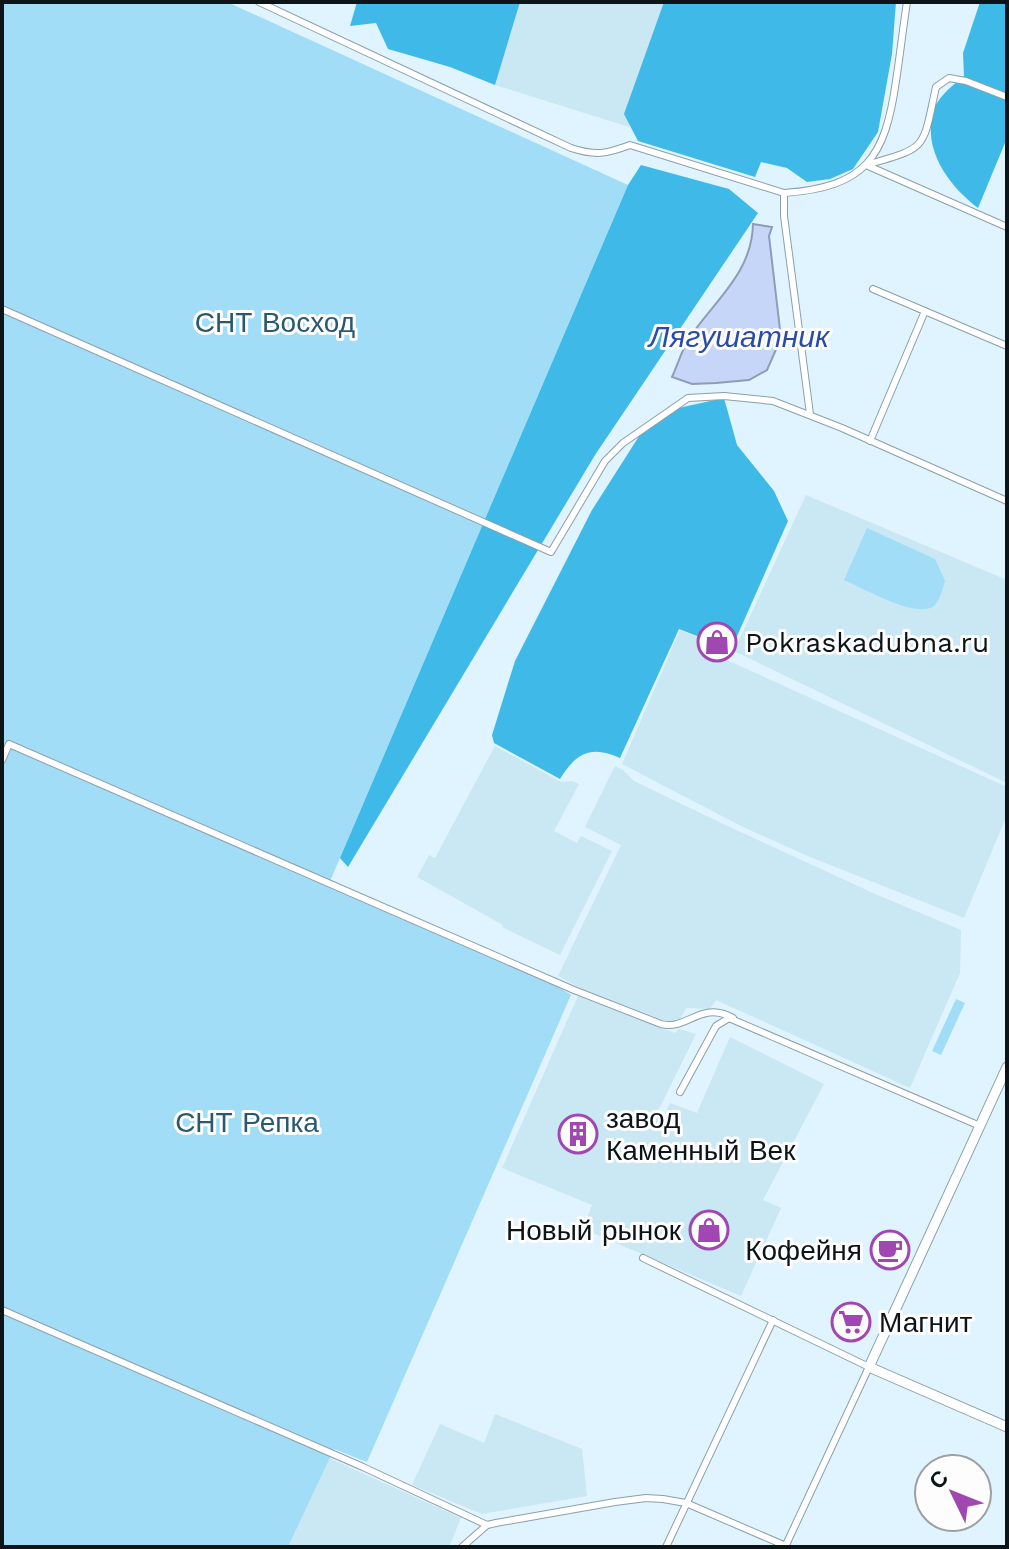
<svg xmlns="http://www.w3.org/2000/svg" width="1009" height="1549" viewBox="0 0 1009 1549" font-family="'Work Sans',sans-serif">
  <rect width="100%" height="100%" fill="#dff4fe"/>
  <g fill="#cae7f4">
    <path d="M520 2H668L629 127 495 85Z"/>
    <path d="M806 495 1007 580V783L734 651Z"/>
    <path d="M680 630 712 644 719 642 731 647 727 660 1007 787V815L964 918 810 857 743 827 622 764Z"/>
    <path d="M495 746 561 782 572 781 579 784 554 831 577 843 581 836 612 851 560 955 502 927 503 925 417 877 429 855 435 858Z"/>
    <path d="M615 766 623 770 634 781 719 822 873 893 961 930 960 973 910 1088 716 1000 710 1009 686 1008 680 1019 666 1021 582 989 558 976 621 845 585 827Z"/>
    <path d="M578 996 675 1033 679 1029 696 1034 658 1111 665 1114 670 1103 697 1113 730 1037 824 1084 763 1200 781 1208 741 1296 583 1229 592 1205 502 1168Z"/>
    <path d="M495 1414 582 1449 587 1496 482 1514 412 1485 440 1424 484 1443Z"/>
    <path d="M329 1458 461 1518 449 1547H288Z"/>
  </g>
  <g fill="#a2ddf8">
    <path d="M2 2H227L628 185 328 886 549 981 571 995 367 1462 334 1449 288 1547H2Z"/>
    <path d="M867 528 935 559 945 581C943 588 940 599 935 605 919 621 863 588 844 580Z"/>
    <path d="M956 999 965 1003 941 1055 932 1051Z"/>
  </g>
  <g fill="#3eb9e8">
    <path d="M357 2H520L495 85 450 67 388 49 376 23 350 26Z"/>
    <path d="M664 2H896L892 54 878 132 853 169 830 179 807 182 787 168 761 162 755 177 638 141 624 114Z"/>
    <path d="M980 2H1007V138L978 208C949 186 921 149 934 109 939 96 953 85 964 76L963 53Z"/>
    <path d="M641 165 729 189 758 213 595 455 348 867 340 858 628 185Z"/>
    <path d="M724 398 737 445 774 491 788 521 734 643 718 638 707 640 679 629 620 758C591 745 576 753 560 779L494 743 492 735 515 661 592 510 643 430 674 409Z"/>
  </g>
  <path fill="#c6d6f8" stroke="#8e9cb4" stroke-width="2" d="M753 224 772 227 769 236 781 338 767 370 749 380 716 383 692 384 672 377C678 364 682 349 690 337 715 300 752 273 753 224Z"/>
  <g fill="none" stroke-linecap="round" stroke-linejoin="round">
    <defs>
      <g id="minor">
        <path d="M259 2 571 148C596 156 606 154 630 145L784 193C866 187 885 158 896 81 900 55 903 28 907 2"/>
        <path d="M866 165C929 147 922 150 936 87L949 78 966 81 1007 97"/>
        <path d="M866 165 1007 227"/>
        <path d="M784 193V216L810 414"/>
        <path d="M873 289 1007 346"/>
        <path d="M2 309 551 552 605 461 623 443 688 398 724 396 773 401 842 428 1007 501"/>
        <path d="M870 441 925 311"/>
        <path d="M2 760 9 744 574 990 661 1024C687 1031 701 1000 733 1018"/>
        <path d="M680 1092 716 1026 729 1018 980 1126"/>
        <path d="M643 1258 869 1367 785 1547"/>
        <path d="M2 1310 363 1467 487 1525"/>
        <path d="M462 1547 487 1525 496 1523 615 1502 646 1498 663 1499 686 1503 786 1546"/>
        <path d="M666 1547 773 1320"/>
      </g>
      <path id="secondary" d="M1007 1067 869 1367 1007 1427"/>
    </defs>
    <use href="#minor" stroke="#8b9fa9" stroke-width="8"/>
    <use href="#secondary" stroke="#8b9fa9" stroke-width="11"/>
    <use href="#minor" stroke="#fff" stroke-width="6"/>
    <use href="#secondary" stroke="#fff" stroke-width="9"/>
  </g>
  <defs>
    <symbol id="shop-ring" viewBox="-11 -11 22 22"><circle r="9.5" fill="#fdfdfd" stroke="#a047b2" stroke-width="1.5"/><path d="M-5-2.5h2.3a2.7 3.5 0 0 1 5.4 0H5L5.5 6h-11ZM-1.5-2.5h3a1.5 2.3 0 0 0-3 0Z" fill="#a047b2"/></symbol>
    <symbol id="building-ring" viewBox="-11 -11 22 22"><circle r="9.5" fill="#fdfdfd" stroke="#a047b2" stroke-width="1.5"/><path d="M-4-6H4V6H1V3H-1V6H-4ZM-2.5-4.3h1.7v1.8h-1.7ZM.8-4.3h1.7v1.8H.8ZM-2.5-1h1.7V.8h-1.7ZM.8-1h1.7V.8H.8Z" fill="#a047b2"/></symbol>
    <symbol id="cafe-ring" viewBox="-11 -11 22 22"><circle r="9.5" fill="#fdfdfd" stroke="#a047b2" stroke-width="1.5"/><path d="M-5.5-4.5H6V0H3Q3 3.5 0 3.5H-2.5Q-5.5 3.5-5.5 0ZM3-3.2v2h1.7v-2ZM-6 4.5H4V6H-6Z" fill="#a047b2"/></symbol>
    <symbol id="supermarket-ring" viewBox="-11 -11 22 22"><circle r="9.5" fill="#fdfdfd" stroke="#a047b2" stroke-width="1.5"/><path d="M-6-5.5h2.5l.6 2H6L4.5 2H-2.5L-4.4-4H-6ZM-1.5 3.2a1.3 1.3 0 1 0 .1 0ZM3 3.2a1.3 1.3 0 1 0 .1 0Z" fill="#a047b2"/></symbol>
  </defs>
  <g fill-rule="evenodd">
    <use href="#shop-ring" x="695" y="620" width="44" height="44"/>
    <use href="#building-ring" x="556" y="1112" width="44" height="44"/>
    <use href="#shop-ring" x="687" y="1208" width="44" height="44"/>
    <use href="#cafe-ring" x="868" y="1228" width="44" height="44"/>
    <use href="#supermarket-ring" x="829" y="1300" width="44" height="44"/>
  </g>
  <g text-anchor="middle" stroke-width="6" stroke-linejoin="round" paint-order="stroke">
    <g font-size="28" fill="#29596e" stroke="#fdfdfd">
      <text x="275" y="332">СНТ Восход</text>
      <text x="247" y="1132">СНТ Репка</text>
    </g>
    <g font-size="28" fill="#0c1417" stroke="#fdfdfd" text-anchor="start">
      <text x="745" y="652">Pokraskadubna.ru</text>
      <text x="606" y="1128">завод<tspan x="606" dy="32">Каменный Век</tspan></text>
      <text x="681" y="1240" text-anchor="end">Новый рынок</text>
      <text x="862" y="1260" text-anchor="end">Кофейня</text>
      <text x="879" y="1332">Магнит</text>
    </g>
    <g font-size="30" font-style="italic" fill="#294ca9" stroke="#fdfdfd">
      <text x="739" y="347">Лягушатник</text>
    </g>
  </g>
  <rect width="1009" height="1549" fill="none" stroke="#0c1417" stroke-width="8"/>
  <g transform="translate(953 1493) rotate(313)"><circle r="38" fill="#fdfdfd" stroke="#9da0a1" stroke-width="2"/>
  <path d="M0-6L14 30L0 20L-14 30Z" fill="#a047b2"/>
  <text y="-12" font-size="22" font-weight="bold" text-anchor="middle" fill="#0c1417">С</text>
  </g>
</svg>
